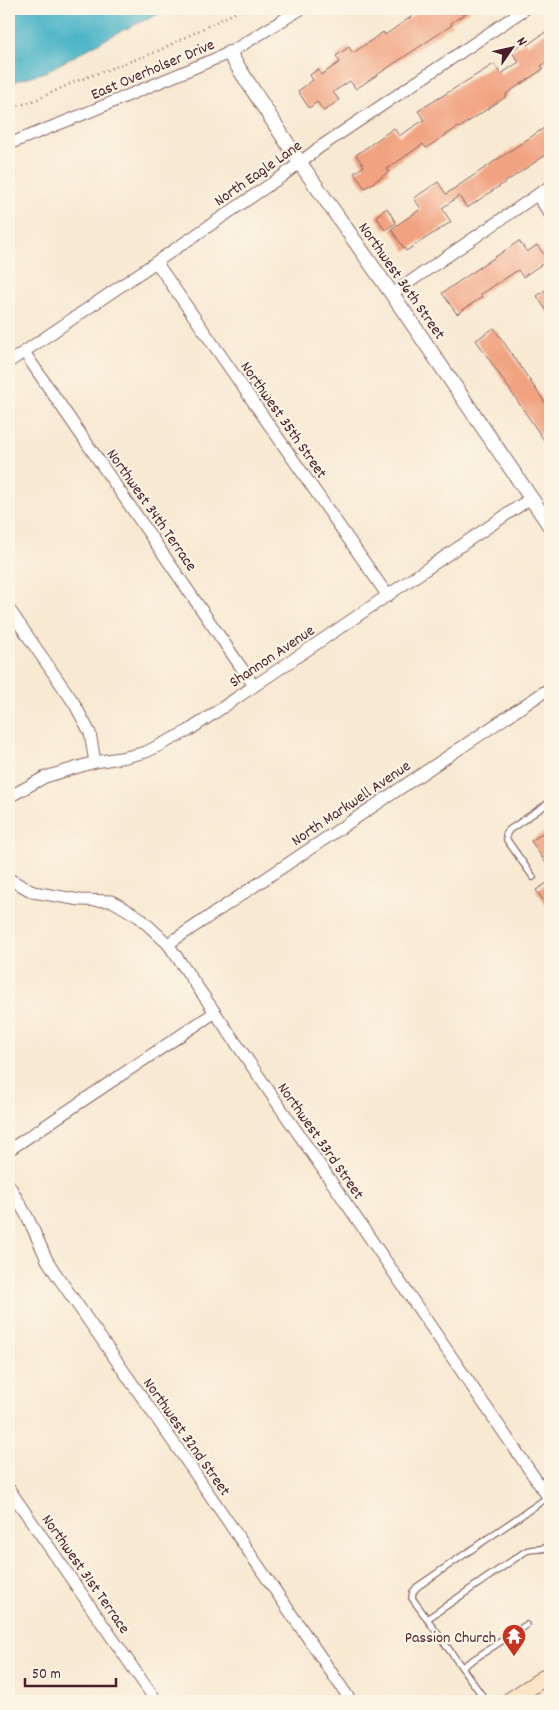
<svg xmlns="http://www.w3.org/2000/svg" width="559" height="1710" viewBox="0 0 559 1710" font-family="Dekko,sans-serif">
  <rect width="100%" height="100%" fill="#fcf5e5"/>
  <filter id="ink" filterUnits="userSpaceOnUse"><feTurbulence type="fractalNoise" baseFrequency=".02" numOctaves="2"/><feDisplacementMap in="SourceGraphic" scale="10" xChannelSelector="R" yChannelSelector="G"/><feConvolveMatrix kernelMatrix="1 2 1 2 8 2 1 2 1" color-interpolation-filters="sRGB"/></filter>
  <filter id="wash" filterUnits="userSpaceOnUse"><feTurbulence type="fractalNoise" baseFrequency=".0096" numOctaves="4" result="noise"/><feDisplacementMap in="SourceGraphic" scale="20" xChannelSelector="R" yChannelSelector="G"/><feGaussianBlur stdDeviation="1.12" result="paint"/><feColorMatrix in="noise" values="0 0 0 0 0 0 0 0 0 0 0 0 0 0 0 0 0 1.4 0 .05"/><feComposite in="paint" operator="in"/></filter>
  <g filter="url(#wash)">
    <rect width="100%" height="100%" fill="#f8e9d2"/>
    <path fill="#49b4c7" stroke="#4a6a79" d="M9 9H170L119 32 45 72 9 83Z"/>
    <g id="blocks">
      <g fill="#f1a381">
        <path d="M416 9H472L451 23 452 25 356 89 350 81 333 92 339 100 324 111 317 102 309 108 298 91 313 80 310 75 318 69 321 75 340 62 336 56 349 47 353 53 383 32 385 35 418 12Z"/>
        <path d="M550 29V59L541 66 543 69 506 94 507 96 459 128 458 127 426 148 423 144 387 169 389 172 365 188 354 173 364 166 356 155 394 128 399 136 424 120 418 111 494 64 501 74 519 62 511 51 525 42 527 45Z"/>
        <path d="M550 124V152L467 208 459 196 442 208 451 222 406 251 391 229 421 209 414 198 438 182 446 194Z"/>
        <path d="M387 208 396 223 385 230 376 216Z"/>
        <path d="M519 241 527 252 537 245 548 260 523 277 518 270 480 295 482 297 457 314 442 293Z"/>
        <path d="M550 287V316L537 296Z"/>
        <path d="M494 328 550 410V449L476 340Z"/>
        <path d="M550 828V869L531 841Z"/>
        <path d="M550 881V910L536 890Z"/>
      </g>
    </g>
  </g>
  <g filter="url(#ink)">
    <use href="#blocks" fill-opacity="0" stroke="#876665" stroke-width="1"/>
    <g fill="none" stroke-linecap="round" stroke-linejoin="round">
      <defs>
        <g id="service">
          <path d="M533 877 507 840 506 835 509 830 550 802"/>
          <path d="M427 1619 526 1551C534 1548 542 1551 550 1546"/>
          <path d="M462 1667 526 1625"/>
          <path d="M486 1701 412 1598 413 1592 417 1587 548 1497"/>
        </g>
        <g id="minor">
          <path d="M9 144 84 114 229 53 301 9"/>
          <path d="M537 195 550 214"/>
          <path d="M156 262 388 596"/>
          <path d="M392 294 550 186"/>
          <path d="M24 352 254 686"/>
          <path d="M9 362 281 177 320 147 525 9"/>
          <path d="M9 609 74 703 90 733 95 762"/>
          <path d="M9 797 45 777 95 762 126 757 146 752 188 731 531 498"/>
          <path d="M9 879 33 892 80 900 112 901 139 917 168 944 550 1500"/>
          <path d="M168 944 550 688"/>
          <path d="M9 1150 214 1013"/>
          <path d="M9 1185 28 1218 47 1260 56 1274 192 1469 351 1701"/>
          <path d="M9 1489 156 1701"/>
        </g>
        <path id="tertiary" d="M229 53 300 163 392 294 550 526"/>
        <path id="secondary" d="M509 1701 550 1674"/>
      </defs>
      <use href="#service" stroke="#876665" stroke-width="8"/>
      <use href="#minor" stroke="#876665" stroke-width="13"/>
      <use href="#tertiary" stroke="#876665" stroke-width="16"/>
      <use href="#secondary" stroke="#876665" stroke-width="18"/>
      <path stroke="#876665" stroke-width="2.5" stroke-dasharray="1 4" stroke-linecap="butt" d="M9 109 36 100 74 82 156 52 242 9"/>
      <use href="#service" stroke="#fff" stroke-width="5.5"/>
      <use href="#minor" stroke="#fff" stroke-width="11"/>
      <use href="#tertiary" stroke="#fff" stroke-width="14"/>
      <use href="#secondary" stroke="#fce5c4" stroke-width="16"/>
    </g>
  </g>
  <defs>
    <symbol id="temple-pin" viewBox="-11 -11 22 30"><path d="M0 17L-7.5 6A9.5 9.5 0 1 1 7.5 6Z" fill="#c8321e" stroke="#fcf5e5"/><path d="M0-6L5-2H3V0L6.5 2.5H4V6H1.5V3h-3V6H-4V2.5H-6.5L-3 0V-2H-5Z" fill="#fff"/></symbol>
  </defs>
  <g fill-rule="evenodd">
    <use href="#temple-pin" x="500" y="1622" width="28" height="38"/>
  </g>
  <g text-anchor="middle" stroke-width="4.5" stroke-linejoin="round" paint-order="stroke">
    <g font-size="16" fill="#4a1f2b" stroke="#fcf5e5">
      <text transform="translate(152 68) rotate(-23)" y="6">East Overholser Drive</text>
      <text transform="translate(257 172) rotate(-35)" y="6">North Eagle Lane</text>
      <text transform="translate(403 280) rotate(55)" y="6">Northwest 36th Street</text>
      <text transform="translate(285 419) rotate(55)" y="6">Northwest 35th Street</text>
      <text transform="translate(153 509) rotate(55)" y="6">Northwest 34th Terrace</text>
      <text transform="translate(271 655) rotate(-34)" y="6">Shannon Avenue</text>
      <text transform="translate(350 802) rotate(-34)" y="6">North Markwell Avenue</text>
      <text transform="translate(322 1140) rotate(55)" y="6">Northwest 33rd Street</text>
      <text transform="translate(188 1436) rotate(55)" y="6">Northwest 32nd Street</text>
      <text transform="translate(87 1573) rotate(55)" y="6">Northwest 31st Terrace</text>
    </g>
    <g font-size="16" fill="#4a1f2b" stroke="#fcf5e5" text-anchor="end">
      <text x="496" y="1642">Passion Church</text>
    </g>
  </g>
  <rect width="559" height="1710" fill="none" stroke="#fcf5e5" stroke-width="30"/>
  <g transform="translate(512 48) rotate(56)" stroke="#fcf5e5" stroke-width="4" paint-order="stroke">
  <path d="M0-4L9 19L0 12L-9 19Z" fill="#4a1f2b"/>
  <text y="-8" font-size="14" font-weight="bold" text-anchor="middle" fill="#4a1f2b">N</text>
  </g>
  <path d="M25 1678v8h91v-8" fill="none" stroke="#4a1f2b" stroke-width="2.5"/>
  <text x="32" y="1678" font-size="15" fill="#4a1f2b" stroke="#fcf5e5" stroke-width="4" paint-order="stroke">50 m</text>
</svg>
